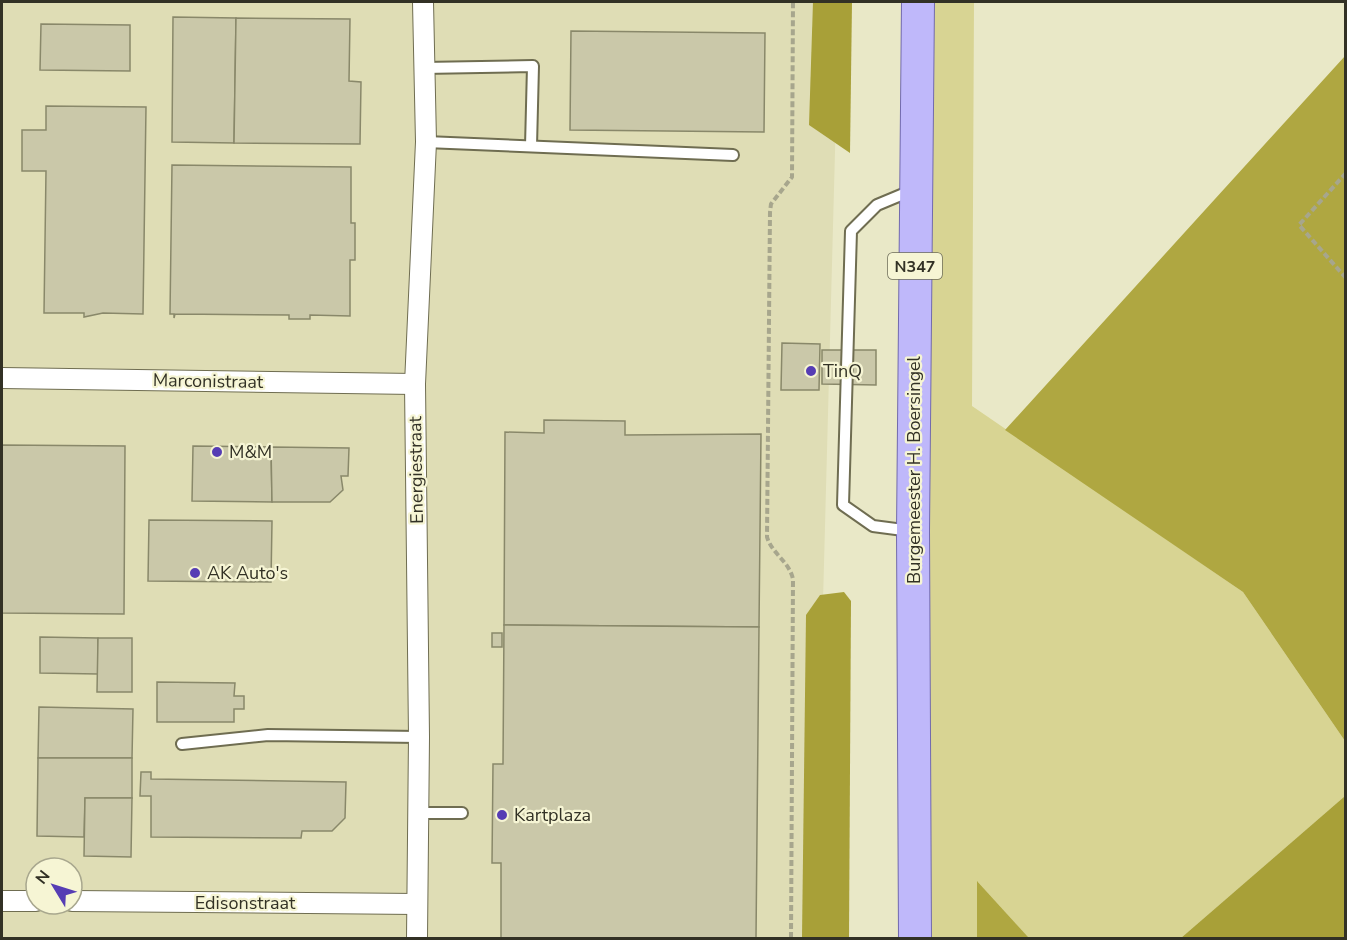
<svg xmlns="http://www.w3.org/2000/svg" width="1347" height="940" viewBox="0 0 1347 940" font-family="'Nunito Sans',sans-serif">
  <rect width="100%" height="100%" fill="#e9e8c7"/>
  <path fill="#dfddb5" fill-rule="evenodd" d="M2 2H839L814 938H2ZM36 868H72V904H36Z"/>
  <path fill="#d8d493" d="M930 2H974L972 406 1243 592 1345 741V796L1181 938H1029L978 882 977 938H928Z"/>
  <g fill="#afa741">
    <path d="M1345 56V741L1243 592 1005 430Z"/>
    <path d="M977 881 1029 938H977Z"/>
  </g>
  <g fill="#a8a038">
    <path d="M813 2H852L850 153 809 125Z"/>
    <path d="M844 592 851 601 849 938H802L806 615 820 595Z"/>
    <path d="M1345 796V938H1181Z"/>
  </g>
  <g fill="#cac8a9" stroke="#89886a" stroke-width="1.5">
    <path d="M173 17 236 18 234 143 172 142Z"/>
    <path d="M236 18 350 19 349 81 361 82 360 144 234 143Z"/>
    <path d="M41 24 130 25V71L40 70Z"/>
    <path d="M571 31 765 33 764 132 570 130Z"/>
    <path d="M46 106 146 107 143 314 103 313 84 317V313H44L46 171H22V130H46Z"/>
    <path d="M172 165 351 167V223H355V260H350V316L310 315V319H289V315L175 314 174 318V314H170Z"/>
    <path d="M782 343 820 344 819 390H781Z"/>
    <path d="M822 350H876V385L822 384Z"/>
    <path d="M544 420 625 421V435L761 434 759 627 504 625 505 432 544 433Z"/>
    <path d="M2 445 125 446 124 614 2 613Z"/>
    <path d="M193 446 271 447 272 502 192 501Z"/>
    <path d="M271 447 349 448 348 476H341L343 490 330 502H272Z"/>
    <path d="M149 520 272 521 271 582 148 581Z"/>
    <path d="M504 625 759 627 756 938H501V863H492L493 764H503Z"/>
    <rect x="492" y="633" width="10" height="14"/>
    <path d="M40 637 98 638V674L40 673Z"/>
    <path d="M98 638H132V692H97Z"/>
    <path d="M157 682 235 683 234 696H244V709H234V722H157Z"/>
    <path d="M39 707 133 709 132 758H38Z"/>
    <path d="M38 758H132V798H85L84 837 37 836Z"/>
    <path d="M141 772H151V779L346 782 345 818 332 831H302L301 838 151 837V796H140Z"/>
    <path d="M85 798H132L131 857 84 856Z"/>
  </g>
  <g fill="none" stroke-linecap="round" stroke-linejoin="round">
    <defs>
      <g id="service">
        <path d="M423 68 533 66 531 146"/>
        <path d="M426 142 733 155"/>
        <path d="M911 531 873 526 843 505 851 231 877 205 913 190"/>
        <path d="M182 744 268 735 419 737"/>
        <path d="M419 813H462"/>
      </g>
      <g id="minor">
        <path d="M2 378 415 384"/>
        <path d="M2 901H36"/>
        <path d="M72 901 417 904"/>
        <path d="M417 938 419 737 415 384 426 142 423 2"/>
      </g>
      <path id="primary" d="M915 938 913 531 918 2"/>
    </defs>
    <use href="#service" stroke="#6f6d51" stroke-width="14"/>
    <use href="#minor" stroke="#6f6d51" stroke-width="22"/>
    <use href="#primary" stroke="#726aad" stroke-width="34"/>
    <g stroke="#a7a68d" stroke-width="4" stroke-dasharray="6 3" stroke-linecap="butt">
      <path d="M1346 173 1299 225 1346 278"/>
      <path d="M791 938 793 579C789 561 772 554 767 537L770 212 771 204 792 177 793 2"/>
    </g>
    <use href="#service" stroke="#fff" stroke-width="10"/>
    <use href="#minor" stroke="#fff" stroke-width="20"/>
    <use href="#primary" stroke="#bfb8fa" stroke-width="32"/>
  </g>
  <g fill="#563db4" stroke="#f6f5d4" stroke-width="2">
    <circle cx="811" cy="371" r="6"/>
    <circle cx="217" cy="452" r="6"/>
    <circle cx="195" cy="573" r="6"/>
    <circle cx="502" cy="815" r="6"/>
  </g>
  <g text-anchor="middle" stroke-width="4.5" stroke-linejoin="round" paint-order="stroke">
    <rect fill="#f6f5d4" stroke="#6d6c5a" stroke-width="1.5" x="888" y="253" width="54" height="26" rx="4.5"/>
    <g font-size="16" font-weight="bold" fill="#323125">
      <text x="915" y="272">N347</text>
    </g>
    <g font-size="18" fill="#323125" stroke="#f6f5d4" text-anchor="start">
      <text x="823" y="377">TinQ</text>
      <text x="229" y="458">M&amp;M</text>
      <text x="207" y="579">AK Auto's</text>
      <text x="514" y="821">Kartplaza</text>
    </g>
    <g font-size="18" fill="#323125" stroke="#f6f5d4">
      <text transform="translate(208 381) rotate(1)" y="6">Marconistraat</text>
      <text transform="translate(416 470) rotate(-91)" y="6">Energiestraat</text>
      <text transform="translate(914 470) rotate(-90)" y="6">Burgemeester H. Boersingel</text>
      <text x="245" y="909">Edisonstraat</text>
    </g>
  </g>
  <rect width="1347" height="940" fill="none" stroke="#323125" stroke-width="6"/>
  <g transform="translate(54 886) rotate(308)"><circle r="28" fill="#f6f5d4" stroke="#a8a78e" stroke-width="1.5"/>
  <path d="M0-4.5L10 22L0 15L-10 22Z" fill="#563db4"/>
  <text y="-9" font-size="16" font-weight="bold" text-anchor="middle" fill="#323125">N</text>
  </g>
</svg>
